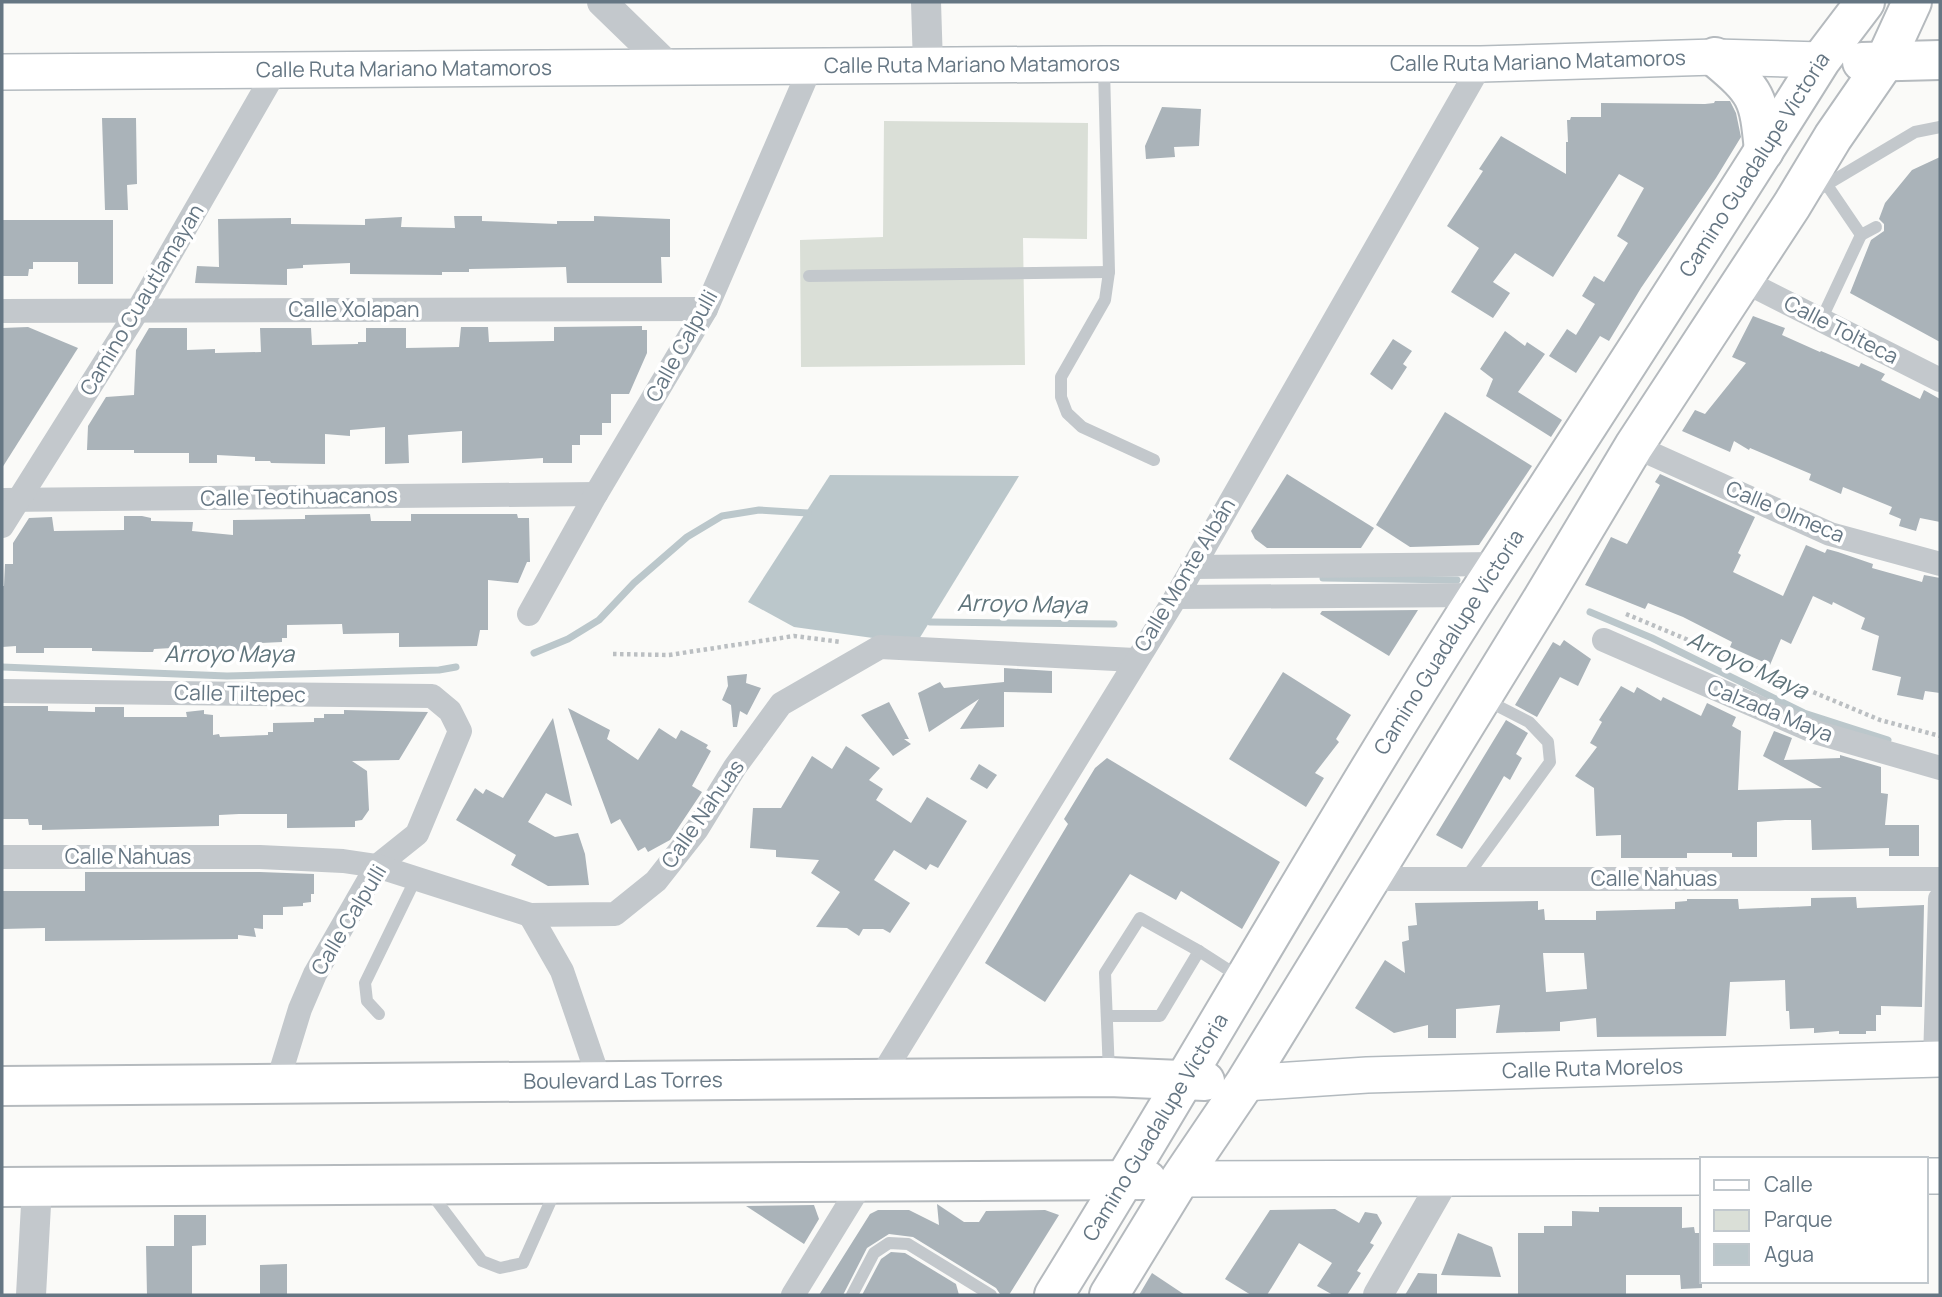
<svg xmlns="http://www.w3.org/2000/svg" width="1942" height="1297" viewBox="0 0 1942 1297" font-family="Manrope,sans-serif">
  <rect width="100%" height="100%" fill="#fafaf8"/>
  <path fill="#dadfd7" d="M884 121 1088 123 1087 239 1023 238 1025 365 801 367 800 240 883 237Z"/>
  <path fill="#bbc7cb" d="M830 475 1019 476 916 644 794 627 748 602Z"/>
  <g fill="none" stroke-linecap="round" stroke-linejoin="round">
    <g stroke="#bbc7cb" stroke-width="7">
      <path d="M1323 578 1457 580"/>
      <path d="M1590 612 1652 638 1804 713 1888 740"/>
      <path d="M930 622 1114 624"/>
      <path d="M534 653 568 639 599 620 634 583 687 537 722 516 759 510 808 513"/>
      <path d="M2 667 227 676 439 670 456 667"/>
    </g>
  </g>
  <g fill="#aab3b9" fill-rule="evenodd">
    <path d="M1715 101H1730L1736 113 1741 137 1716 178 1641 288 1609 341 1600 336 1576 373 1549 356 1567 329 1576 335 1595 304 1582 296 1594 276 1604 282 1628 243 1617 236 1644 188 1619 174 1553 277 1515 253 1493 282 1510 293 1493 318 1451 292 1479 248 1447 226 1483 171 1479 169 1501 136 1566 174V142H1568L1567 120H1570L1571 117H1601V103L1705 104 1714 103Z"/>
    <path d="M1162 107 1201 109 1199 146 1174 147 1175 157 1146 159 1145 146Z"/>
    <path d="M102 118H136L137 184 127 185 128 210H105Z"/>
    <path d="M1940 157V342L1850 293 1871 240 1884 231V224L1879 219 1885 203 1912 170Z"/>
    <path d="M454 216H482V221L557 224V221H594V216L670 219V257H661L662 283H567L566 267 469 269V272H442V275L350 274V263L303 265V268L287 269V285L195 283 197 266 219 267 218 219 291 218V224L365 225V219L402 217 401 227 455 228Z"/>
    <path d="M2 220H113V284H78V262H33V269H29L28 276H2Z"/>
    <path d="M1753 316 1785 328 1782 335 1820 352 1821 351 1859 367 1861 363 1885 374 1881 380 1920 399 1924 390 1940 399V522L1920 518 1916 531 1899 526 1901 519 1889 514 1892 507 1843 487 1841 494 1809 480 1811 474 1750 448 1749 450 1734 441 1730 452 1682 431 1695 410 1705 414 1746 363 1732 357Z"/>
    <path d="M642 326V330H647V353L629 394H611V423H602V435H580V445H572V463H543V458L462 463V431L408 435 409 463 385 464V427L350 430V436L325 434V464L271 463 270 461H255V457L217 455V463H189V453H134V450H87L88 426 106 397 134 395 136 350 149 328H187V350L215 349V353L261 352 260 328H311L312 345 358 344V342H366V328H406V348L459 347 461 327H488L489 342 554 341V327Z"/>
    <path d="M28 327 78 348 2 468V328Z"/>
    <path d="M1505 331 1525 346 1527 342 1545 354 1518 392 1562 420 1551 437 1486 396 1493 379 1480 369Z"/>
    <path d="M1393 339 1412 351 1403 364 1407 367 1392 390 1370 374Z"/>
    <path d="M1445 412 1532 466 1479 545 1410 547 1376 525Z"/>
    <path d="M1287 474 1374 528 1361 548H1267L1255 539 1251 531Z"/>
    <path d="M1660 474 1755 517 1738 553 1741 555 1733 572 1783 596 1806 545 1825 553 1827 549 1838 552 1873 564 1872 568 1922 582 1924 575 1940 578V693L1925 691 1923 700 1897 695 1901 677 1872 670 1879 636 1861 629 1865 618 1833 602 1832 605 1813 596 1791 644 1781 639 1770 665 1730 647 1732 642 1683 617 1648 603 1645 609 1585 585 1611 537 1627 544 1660 485 1655 482Z"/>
    <path d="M370 514 371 521H411V514H517L518 518H529L530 562H527L518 583 488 580V630H480L477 646 399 647V633L343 634 342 624 287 625V638H282V642L261 643V651L209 652 208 646 154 649 153 652H144L92 651V648H44V653H16V646L2 647V586H4L5 564H13V543L29 518 52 517 54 531 124 530V516H142L151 518V521L193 522 192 531 233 535V520L305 519V515Z"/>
    <path d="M1418 610 1389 656 1320 614 1322 611Z"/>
    <path d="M1564 640 1591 659 1578 686 1560 677 1537 717 1515 705 1553 642 1560 646Z"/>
    <path d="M1004 668 1052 671V693L1004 692V690V727L960 729 979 699 929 732 918 693 940 682 944 688 1004 682Z"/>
    <path d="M1283 672 1351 715 1336 739 1339 742 1315 773 1324 778 1306 807 1229 759Z"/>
    <path d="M747 674 746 683 761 688 747 715 740 711 737 727H733L731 705 722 700 728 686 727 676Z"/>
    <path d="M1621 686 1634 693 1637 687 1661 701 1663 697 1701 716 1707 703 1736 717 1732 726 1741 731 1738 790 1822 788 1763 756 1774 731 1792 738 1784 760 1840 758V755L1881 767V793L1888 794 1885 825H1919V856H1889V848L1812 850 1811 820H1785L1757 822V857H1732V853H1687V858H1621V835L1596 836 1594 788 1575 776 1597 747 1590 743 1602 722 1599 720Z"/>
    <path d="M889 702 909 739H904L911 744 893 756 861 715Z"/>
    <path d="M2 706H48V711L95 712V707H124V717H187L186 712 204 710V714L213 715V735L219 734 220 737 268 735V732H273V723L314 722V718H324V714H344V710L428 712 399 760 352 761 367 771 369 810 362 820 355 821V827L287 828V814H239L219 815V826L42 830V825H29L28 819H2Z"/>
    <path d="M568 708 610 730 607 739 638 760 659 728 676 739 681 730 708 745 706 748 711 751 692 786 702 792 670 840 648 852 645 847 638 851 620 819 611 824Z"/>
    <path d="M553 718 572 806 546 793 528 822 555 837 578 833 585 854 589 885 548 886 511 865 516 855 456 820 475 788 483 794 486 789 503 798Z"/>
    <path d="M1506 720 1528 733 1516 754 1522 758 1510 780 1504 776 1462 849 1436 835Z"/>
    <path d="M846 746 880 768 869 780 883 789 876 800 911 823 927 797 967 821 938 868 930 864 926 870 894 850 874 880 910 903 890 933 883 929H863L859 936 847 928 816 927 840 892 811 873 819 860 776 857V850L750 848 753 808H781L812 756 832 769Z"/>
    <path d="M1107 758 1280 862 1242 929 1181 891 1176 900 1130 874 1045 1002 985 963 1068 824 1064 819 1095 768Z"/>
    <path d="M979 764 997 775 987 789 970 779Z"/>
    <path d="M85 872H260L314 874V894H311V902L303 903V906L283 907V915H263V929L254 928 256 937 238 935V939L45 941V928L2 929V891H85Z"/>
    <path d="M1856 897 1857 908 1924 905 1922 1007 1881 1006V1015H1876V1031H1866V1034H1839V1031L1814 1033V1028L1790 1029 1789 1011H1786L1785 980 1730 982 1726 1036 1597 1037 1596 1018 1560 1022V1031L1496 1033 1500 1005 1456 1009V1038H1428V1025L1394 1033 1355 1008 1385 960 1405 973 1402 942 1409 940 1408 926 1417 925 1415 903 1538 901V910L1544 909 1545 920H1596V911L1675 909V902L1687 901V899H1738L1739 909 1811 906V898ZM1543 953H1584L1587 989 1546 992Z"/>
    <path d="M937 1204 964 1222H979L986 1211 1045 1210 1059 1215 1009 1295 1000 1294 996 1288 913 1237 889 1234 867 1248 843 1295H819L870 1214 878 1210H909L939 1225Z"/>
    <path d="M814 1205 819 1219 804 1244 746 1206Z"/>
    <path d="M1599 1207H1682V1228L1694 1227 1695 1233H1702V1288L1681 1289 1680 1275H1626V1295H1518V1233H1544V1226H1572V1211L1599 1212Z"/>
    <path d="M1335 1209 1359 1223 1365 1212 1377 1214 1382 1223 1370 1243 1374 1245 1357 1271 1361 1273 1347 1295H1333L1317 1286 1332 1263 1299 1243 1267 1295H1251L1225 1279 1270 1210Z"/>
    <path d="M174 1215H206V1245L192 1246V1295H147L146 1246H174Z"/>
    <path d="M1458 1233 1492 1247 1501 1277 1441 1275Z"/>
    <path d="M891 1252 905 1253 956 1284 959 1295H862L881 1259Z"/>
    <path d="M287 1264V1295H260V1265Z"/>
    <path d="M1152 1273 1185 1295H1139Z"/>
    <path d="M1418 1273 1437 1274V1295H1405Z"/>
  </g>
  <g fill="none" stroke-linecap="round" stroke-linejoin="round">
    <defs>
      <g id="secondary">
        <path id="s1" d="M2 72 1104 64H1481L1715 57 1821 60"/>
        <path id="s2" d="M1245 1083 1367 1075 1940 1059"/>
        <path d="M1926 1176H1940"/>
        <path d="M1180 1179 1702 1177"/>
      </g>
      <g id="primary">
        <path d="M1715 57C1757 92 1759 97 1764 151"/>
        <path d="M1862 62 1940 60"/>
        <path id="s3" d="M2 1086 1109 1077 1205 1081"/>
        <path d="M2 1187 1147 1180"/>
        <path id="s4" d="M1054 1295C1198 1063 1331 825 1478 595 1593 417 1709 239 1821 60L1865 2"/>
        <path d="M1109 1295 1180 1179 1245 1083 1543 598 1634 446 1792 205 1833 137 1884 63 1912 2"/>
      </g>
    </defs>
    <use href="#secondary" stroke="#b3babf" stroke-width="38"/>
    <use href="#primary" stroke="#b5babe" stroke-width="42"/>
    <g stroke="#bbbfc2" stroke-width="4.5" stroke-dasharray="3.5 3.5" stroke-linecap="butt">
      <path d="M1626 614 1880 720 1940 736"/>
      <path d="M613 654 669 655 794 636 841 642"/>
    </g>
    <g stroke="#c3c8cc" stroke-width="12">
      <path d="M1104 68 1109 272 1105 300 1061 377V397L1067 413 1082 427 1154 460"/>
      <path d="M1814 192 1915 132 1940 127"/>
      <path d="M1861 235 1876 227"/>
      <path d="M809 276 1109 272"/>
      <path d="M1822 318 1861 235 1827 185"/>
      <path d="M1465 879 1550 762 1548 742 1529 722 1486 700"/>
      <path d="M379 1014 367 1001 365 983 416 878"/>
      <path d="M1107 1016H1160L1199 951"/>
      <path d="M1109 1073 1105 973 1140 918 1199 951 1241 978"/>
      <path d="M430 1192 482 1261 500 1268 523 1263 556 1189"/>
      <path d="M852 1295 874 1253 889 1243 908 1244 991 1295"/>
    </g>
    <g stroke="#c3c8cc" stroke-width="24">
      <path d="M1742 280 1940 380"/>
      <path d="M2 311 706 309"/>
      <path d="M1634 446 1830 534 1940 564"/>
      <path d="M2 500 596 494"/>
      <path d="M2 526 138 310 276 70"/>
      <path d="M1192 567 1499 564"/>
      <path d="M1176 597 1478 595"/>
      <path d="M529 614 596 494 706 309 811 66"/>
      <path d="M1604 640 1815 732 1940 768"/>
      <path d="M2 691 432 696 450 711 460 731 417 834 377 866 315 974 300 1009 277 1084"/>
      <path d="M2 857H260L343 861 377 866 530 915 615 914 656 881 697 829 735 767 781 704 880 647 1135 660"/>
      <path d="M1369 879H1940"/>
      <path d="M530 915 562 971 600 1082"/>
      <path d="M1935 1059 1940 899"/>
      <path d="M879 1080 1176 597 1481 64"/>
      <path d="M793 1295 863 1181"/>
    </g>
    <g stroke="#c3c8cc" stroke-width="30">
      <path d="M602 2 669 67"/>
      <path d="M926 2 928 65"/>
      <path d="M31 1295 37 1187"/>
      <path d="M1378 1295 1445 1178"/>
    </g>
    <use href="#secondary" stroke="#fff" stroke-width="35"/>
    <use href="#primary" stroke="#fff" stroke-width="38"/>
  </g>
  <g text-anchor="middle" stroke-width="7" stroke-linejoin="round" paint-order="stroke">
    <g font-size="21" fill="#657683" stroke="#fff">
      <text dy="7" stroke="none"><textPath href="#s1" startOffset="1536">Calle Ruta Mariano Matamoros</textPath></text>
      <text dy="7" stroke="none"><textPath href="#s1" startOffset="970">Calle Ruta Mariano Matamoros</textPath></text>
      <text dy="7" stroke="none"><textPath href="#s1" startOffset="402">Calle Ruta Mariano Matamoros</textPath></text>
      <text dy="7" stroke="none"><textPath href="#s4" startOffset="1330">Camino Guadalupe Victoria</textPath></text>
      <text transform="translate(142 300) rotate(-59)" y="7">Camino Cuautlamayan</text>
      <text x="354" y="317">Calle Xolapan</text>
      <text transform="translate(1841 330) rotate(27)" y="7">Calle Tolteca</text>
      <text transform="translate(682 346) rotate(-61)" y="7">Calle Calpulli</text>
      <text transform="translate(299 497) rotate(-1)" y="7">Calle Teotihuacanos</text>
      <text transform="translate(1785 512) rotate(23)" y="7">Calle Olmeca</text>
      <text transform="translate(1185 575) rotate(-59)" y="7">Calle Monte Albán</text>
      <text dy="7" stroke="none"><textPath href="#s4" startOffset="763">Camino Guadalupe Victoria</textPath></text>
      <text transform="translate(240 694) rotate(1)" y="7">Calle Tiltepec</text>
      <text transform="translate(1770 711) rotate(22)" y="7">Calzada Maya</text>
      <text transform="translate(703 814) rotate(-55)" y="7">Calle Nahuas</text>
      <text x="128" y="864">Calle Nahuas</text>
      <text x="1654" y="886">Calle Nahuas</text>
      <text transform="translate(349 920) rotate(-59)" y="7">Calle Calpulli</text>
      <text dy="7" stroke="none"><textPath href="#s2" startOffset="348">Calle Ruta Morelos</textPath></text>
      <text dy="7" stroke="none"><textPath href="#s3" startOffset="621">Boulevard Las Torres</textPath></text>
      <text dy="7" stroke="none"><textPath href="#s4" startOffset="196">Camino Guadalupe Victoria</textPath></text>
    </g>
    <g font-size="23" font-style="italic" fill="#60757c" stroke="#fff">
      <text transform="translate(1022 604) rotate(1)" y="8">Arroyo Maya</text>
      <text x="229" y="662">Arroyo Maya</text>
      <text transform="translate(1748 665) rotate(25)" y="8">Arroyo Maya</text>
    </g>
  </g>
  <rect width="1942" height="1297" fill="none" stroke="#657683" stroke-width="7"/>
  <rect x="1700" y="1157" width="228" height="126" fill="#ffffff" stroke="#c1c8cd" stroke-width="2"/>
  <rect x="1714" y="1180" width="35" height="10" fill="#ffffff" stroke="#c1c8cd" stroke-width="2"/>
  <text x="1764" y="1192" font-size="21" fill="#657683">Calle</text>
  <rect x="1714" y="1210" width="35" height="21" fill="#dadfd7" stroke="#c1c8cd" stroke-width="2"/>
  <text x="1764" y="1227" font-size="21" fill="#657683">Parque</text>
  <rect x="1714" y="1244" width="35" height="21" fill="#bbc7cb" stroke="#c1c8cd" stroke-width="2"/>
  <text x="1764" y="1262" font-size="21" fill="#657683">Agua</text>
</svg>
